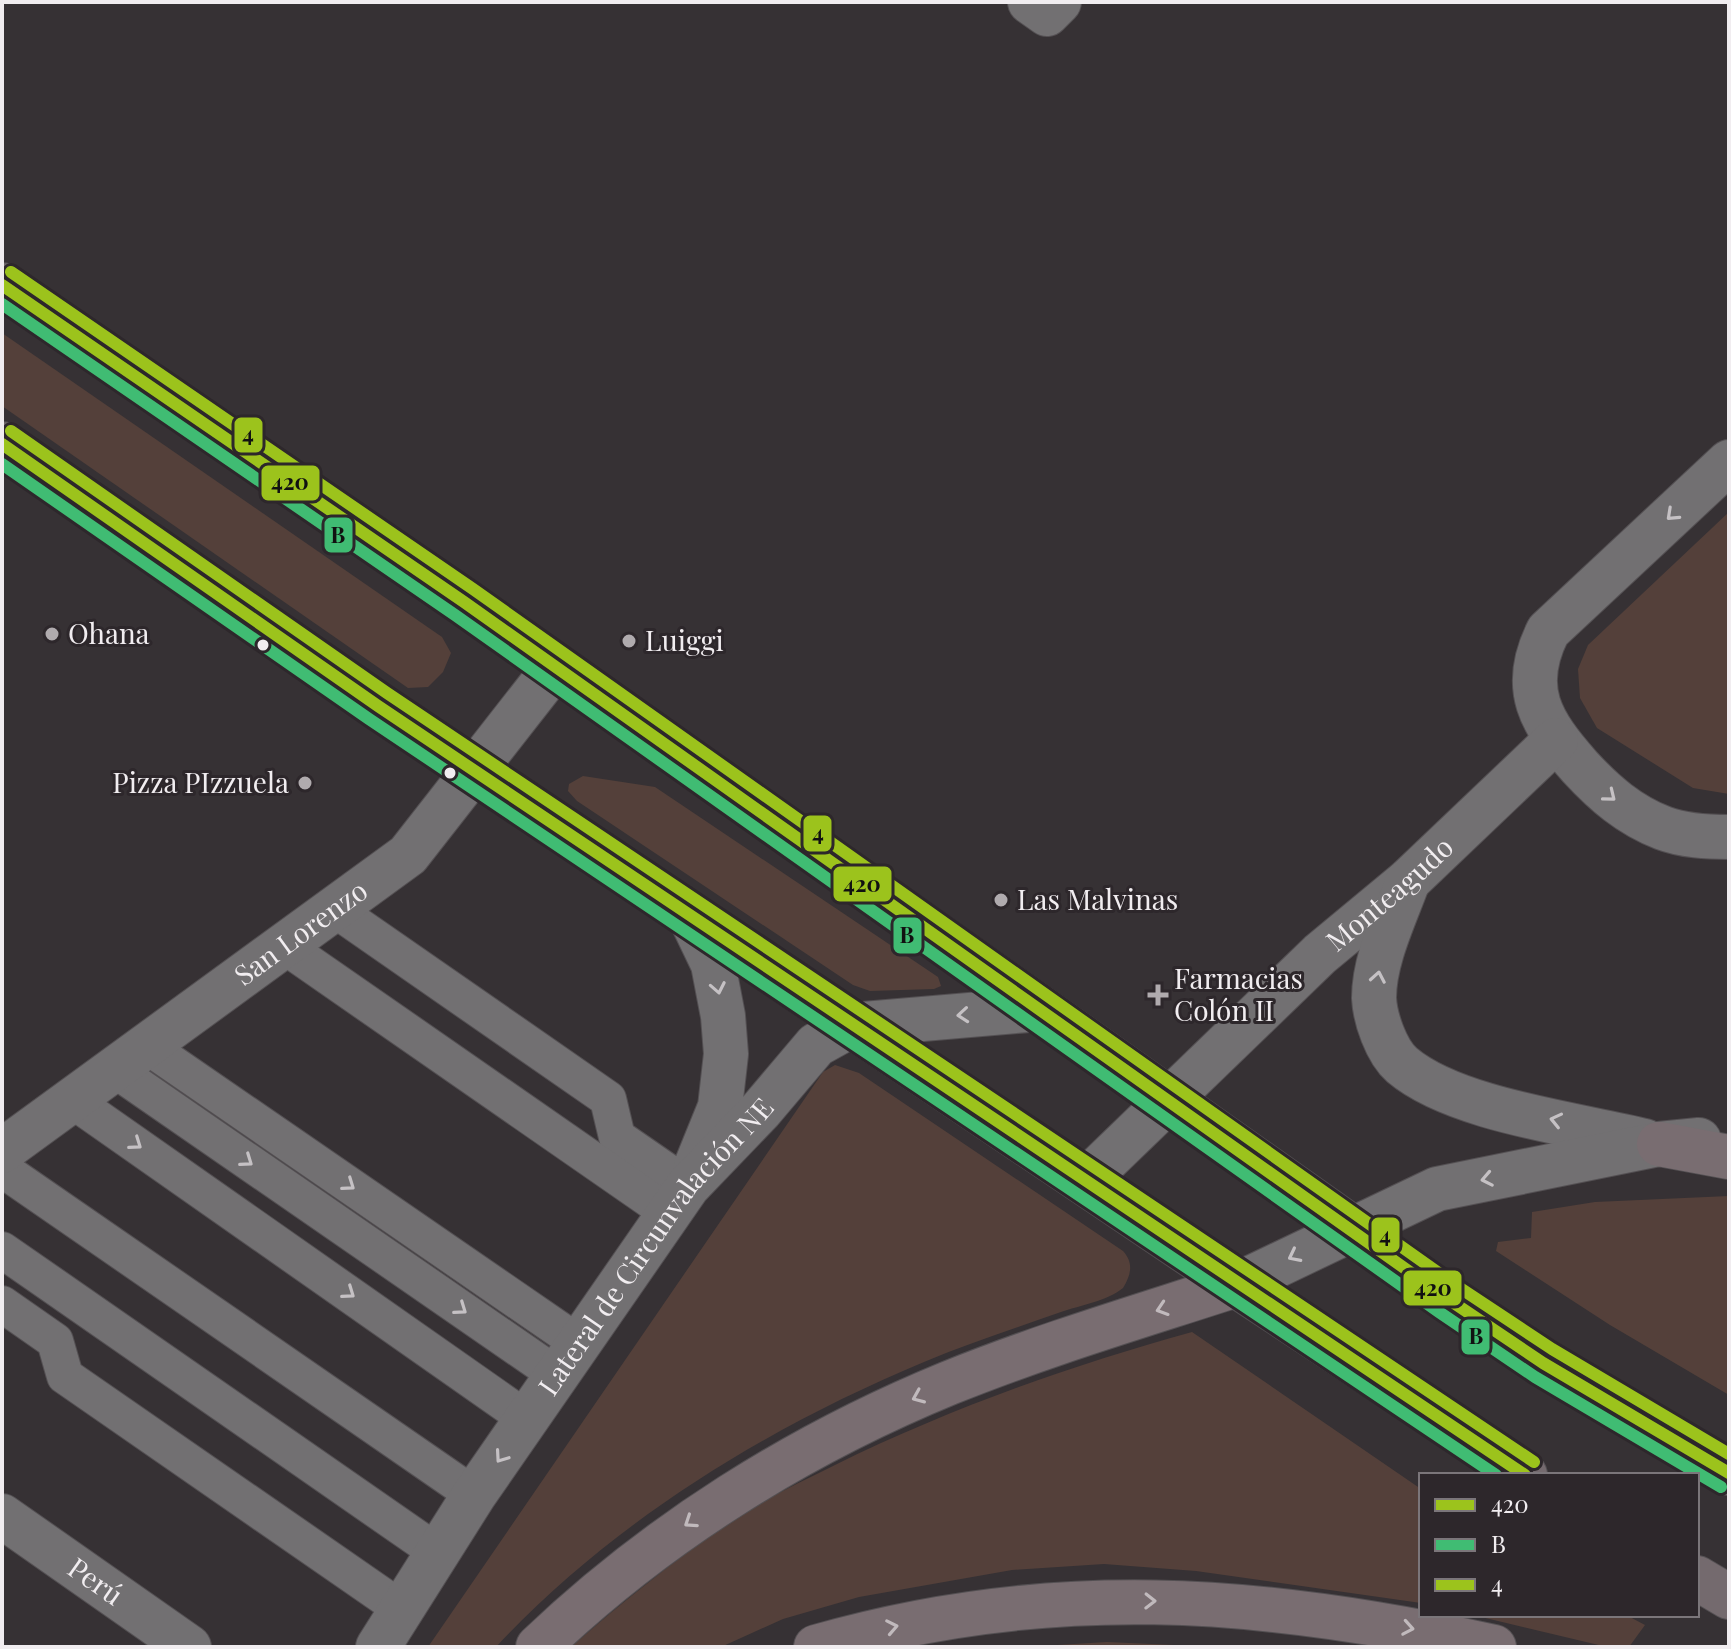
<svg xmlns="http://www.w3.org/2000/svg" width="1731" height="1649" viewBox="0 0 1731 1649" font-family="'Playfair Display',serif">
  <rect width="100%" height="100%" fill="#363134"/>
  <g fill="#54403a">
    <path d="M2 333 442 637 451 653 443 672 428 687 408 688 2 406Z"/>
    <path d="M1729 512V794L1693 788 1597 728 1580 698 1578 669 1588 645Z"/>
    <path d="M583 776 655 787 938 977 941 986 934 989 870 991 853 985 577 801 568 791 569 784Z"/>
    <path d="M835 1065 859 1073 1123 1251C1134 1263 1131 1275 1123 1288 1107 1301 1081 1305 1061 1312 1016 1328 969 1343 924 1362 768 1427 612 1522 496 1647H428L823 1072Z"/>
    <path d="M1729 1196V1395L1610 1325 1496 1251 1498 1242 1531 1238 1532 1212 1595 1202Z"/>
    <path d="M1192 1332 1421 1489V1603L1196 1571 1104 1564 1012 1570 859 1597 783 1619 721 1647H571C626 1599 683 1553 744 1513 772 1495 805 1480 835 1465 949 1409 1069 1366 1192 1332Z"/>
    <path d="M1473 1615H1626L1645 1625 1629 1647H1607Z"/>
    <path d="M1107 1642 1219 1647H1024Z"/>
  </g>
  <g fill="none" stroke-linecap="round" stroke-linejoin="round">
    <defs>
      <g id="service">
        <path d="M333 908 608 1099 617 1137 688 1186"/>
        <path d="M283 945 669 1213"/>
        <path d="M147 1046 580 1344"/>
        <path d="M114 1069 557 1375"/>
        <path d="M72 1100 527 1419"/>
        <path d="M2 1169 474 1495"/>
        <path d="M2 1250 437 1552"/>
        <path d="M2 1304 55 1341 65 1376 400 1608"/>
      </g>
      <g id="minor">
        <path d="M1030 2 1047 14 1059 2"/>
        <path d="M1729 462 1548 631C1519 689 1541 723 1580 767 1604 793 1629 815 1663 828 1684 836 1707 837 1729 837"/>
        <path id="s1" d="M1084 1182 1320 954 1408 881 1556 740"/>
        <path id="s2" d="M2 1516 189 1647"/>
      </g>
      <g id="tertiary">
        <path d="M1408 881C1395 917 1374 959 1374 998 1375 1018 1386 1051 1402 1065 1455 1110 1576 1124 1645 1141"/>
        <path d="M690 916 713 964 723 1016 726 1054 720 1107 696 1166"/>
        <path id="s3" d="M2 1151 408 855 555 667"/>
        <path d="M1236 1285 1437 1189 1659 1144 1699 1140"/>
        <path id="s4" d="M378 1647 474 1495 688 1186 761 1110 816 1045 852 1025 1040 1009"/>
      </g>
      <g id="primary">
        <path d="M2 285 464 602 1351 1227"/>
        <path d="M2 444 378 706 1236 1285"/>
      </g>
      <g id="trunk">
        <path d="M1351 1227 1448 1299 1543 1363 1729 1473"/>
        <path d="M1236 1285 1525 1475"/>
        <path d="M1697 1578 1729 1597"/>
      </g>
      <g id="motorway">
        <path d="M1659 1144 1729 1157"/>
        <path d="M538 1647C656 1534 798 1445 949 1383 1043 1345 1141 1316 1236 1285"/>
        <path d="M816 1647C1049 1580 1260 1595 1494 1647"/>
      </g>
    </defs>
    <use href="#service" stroke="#545053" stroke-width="38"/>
    <use href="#minor" stroke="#545053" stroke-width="46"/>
    <use href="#tertiary" stroke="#545053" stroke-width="46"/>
    <use href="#primary" stroke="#545053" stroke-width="46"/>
    <use href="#trunk" stroke="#545053" stroke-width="46"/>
    <use href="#motorway" stroke="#545053" stroke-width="46"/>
    <use href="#service" stroke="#727072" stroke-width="36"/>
    <use href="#minor" stroke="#727072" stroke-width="44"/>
    <use href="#tertiary" stroke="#727072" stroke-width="44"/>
    <use href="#primary" stroke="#70686b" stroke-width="44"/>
    <use href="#trunk" stroke="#746a6e" stroke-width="44"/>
    <use href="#motorway" stroke="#796d71" stroke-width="44"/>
    <defs>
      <g id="bus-1">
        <path d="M2 285 464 602 1448 1299 1543 1363 1729 1473"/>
        <path d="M2 444 378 706 1525 1475"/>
      </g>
      <g id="bus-2">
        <path d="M2 304 455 615 1439 1312 1535 1377 1721 1487"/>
        <path d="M2 464 369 719 1496 1475"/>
      </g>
      <g id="bus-3">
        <path d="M11 272 473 589 1457 1286 1552 1349 1729 1454"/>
        <path d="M11 431 387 693 1534 1462"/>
      </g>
    </defs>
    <use href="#bus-1" stroke="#2d272b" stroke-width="18"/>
    <use href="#bus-2" stroke="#2d272b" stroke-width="18"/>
    <use href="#bus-3" stroke="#2d272b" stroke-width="18"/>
    <use href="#bus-1" stroke="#9cc31c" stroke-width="12"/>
    <use href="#bus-2" stroke="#40bc73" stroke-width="12"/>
    <use href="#bus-3" stroke="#9cc31c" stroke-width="12"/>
  </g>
  <defs><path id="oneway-chevron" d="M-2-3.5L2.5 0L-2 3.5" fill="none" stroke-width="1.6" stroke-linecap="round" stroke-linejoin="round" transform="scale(2)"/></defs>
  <g stroke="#c5c1c4">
    <use href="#oneway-chevron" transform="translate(1672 515) rotate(137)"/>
    <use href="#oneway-chevron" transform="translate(1610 796) rotate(39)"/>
    <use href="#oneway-chevron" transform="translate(1378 977) rotate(-80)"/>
    <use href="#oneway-chevron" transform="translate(718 988) rotate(79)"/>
    <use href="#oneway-chevron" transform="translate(963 1015) rotate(175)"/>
    <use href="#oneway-chevron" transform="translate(1556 1120) rotate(-167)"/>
    <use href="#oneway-chevron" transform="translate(136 1144) rotate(35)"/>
    <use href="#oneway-chevron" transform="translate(247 1161) rotate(35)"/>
    <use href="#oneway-chevron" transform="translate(1487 1179) rotate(169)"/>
    <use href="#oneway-chevron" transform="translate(349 1185) rotate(35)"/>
    <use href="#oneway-chevron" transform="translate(1294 1256) rotate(153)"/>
    <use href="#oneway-chevron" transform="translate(349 1293) rotate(35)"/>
    <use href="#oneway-chevron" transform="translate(461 1309) rotate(35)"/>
    <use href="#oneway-chevron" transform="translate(501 1457) rotate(125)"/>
  </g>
  <g stroke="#c1babd">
    <use href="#oneway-chevron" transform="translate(1162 1309) rotate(162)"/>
    <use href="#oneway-chevron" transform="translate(918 1397) rotate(157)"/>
    <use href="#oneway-chevron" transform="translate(690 1522) rotate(146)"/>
    <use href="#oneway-chevron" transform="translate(1150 1601) rotate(1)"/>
    <use href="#oneway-chevron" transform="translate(892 1627) rotate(-11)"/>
    <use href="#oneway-chevron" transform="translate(1408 1628) rotate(10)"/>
  </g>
  <g fill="#b0abae" stroke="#2d272b" stroke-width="3">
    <circle cx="52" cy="634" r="8"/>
    <circle cx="629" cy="641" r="8"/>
    <circle cx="305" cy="783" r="8"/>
    <circle cx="1001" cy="900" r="8"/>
    <path d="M1154 983h8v8h8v8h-8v8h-8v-8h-8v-8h8z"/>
  </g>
  <g fill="#f1edf0" stroke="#2d272b" stroke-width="3">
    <circle cx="263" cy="645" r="7"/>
    <circle cx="450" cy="773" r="7"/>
  </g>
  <g text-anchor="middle" stroke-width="6" stroke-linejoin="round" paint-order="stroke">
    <g font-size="28" fill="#f1edf0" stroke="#2d272b" text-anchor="start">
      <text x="68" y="644">Ohana</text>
      <text x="645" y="651">Luiggi</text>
      <text x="289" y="793" text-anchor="end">Pizza PIzzuela</text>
      <text x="1017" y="910">Las Malvinas</text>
      <text x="1174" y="989">Farmacias<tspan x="1174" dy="32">Colón II</tspan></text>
    </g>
    <g font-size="28" fill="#f1edf0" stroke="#2d272b">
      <text dy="10" stroke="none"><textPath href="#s1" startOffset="420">Monteagudo</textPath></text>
      <text dy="10" stroke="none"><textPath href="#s3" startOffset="370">San Lorenzo</textPath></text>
      <text dy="10" stroke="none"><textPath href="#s4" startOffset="488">Lateral de Circunvalación NE</textPath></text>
      <text dy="10" stroke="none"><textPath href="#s2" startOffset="114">Perú</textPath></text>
    </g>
  </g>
  <g stroke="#2d272b" stroke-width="3">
    <rect x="233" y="416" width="31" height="38" rx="8" fill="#9cc31c"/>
    <rect x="260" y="464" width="61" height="38" rx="8" fill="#9cc31c"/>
    <rect x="323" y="516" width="31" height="38" rx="8" fill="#40bc73"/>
    <rect x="802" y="814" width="31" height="39" rx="8" fill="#9cc31c"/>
    <rect x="832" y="865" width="61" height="38" rx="8" fill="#9cc31c"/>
    <rect x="892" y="916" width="31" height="39" rx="8" fill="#40bc73"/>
    <rect x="1370" y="1216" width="31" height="38" rx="8" fill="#9cc31c"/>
    <rect x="1402" y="1269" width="61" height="38" rx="8" fill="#9cc31c"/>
    <rect x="1460" y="1318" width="31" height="38" rx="8" fill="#40bc73"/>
  </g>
  <g font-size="22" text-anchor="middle" font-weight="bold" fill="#111">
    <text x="248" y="442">4</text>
    <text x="290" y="490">420</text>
    <text x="338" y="543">B</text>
    <text x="818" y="841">4</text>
    <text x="862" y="892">420</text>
    <text x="907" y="943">B</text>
    <text x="1385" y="1243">4</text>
    <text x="1433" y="1296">420</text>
    <text x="1476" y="1344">B</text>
  </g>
  <rect width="1731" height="1649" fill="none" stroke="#f1edf0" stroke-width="8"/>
  <rect x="1419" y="1473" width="280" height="144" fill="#2d272b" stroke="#7b767a" stroke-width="2"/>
  <rect x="1435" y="1499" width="40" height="12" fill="#9cc31c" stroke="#7b767a" stroke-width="2"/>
  <text x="1491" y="1513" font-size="24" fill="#f1edf0">420</text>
  <rect x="1435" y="1539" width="40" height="12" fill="#40bc73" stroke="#7b767a" stroke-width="2"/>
  <text x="1491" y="1553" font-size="24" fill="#f1edf0">B</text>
  <rect x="1435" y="1579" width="40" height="12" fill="#9cc31c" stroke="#7b767a" stroke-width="2"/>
  <text x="1491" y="1593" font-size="24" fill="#f1edf0">4</text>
</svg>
